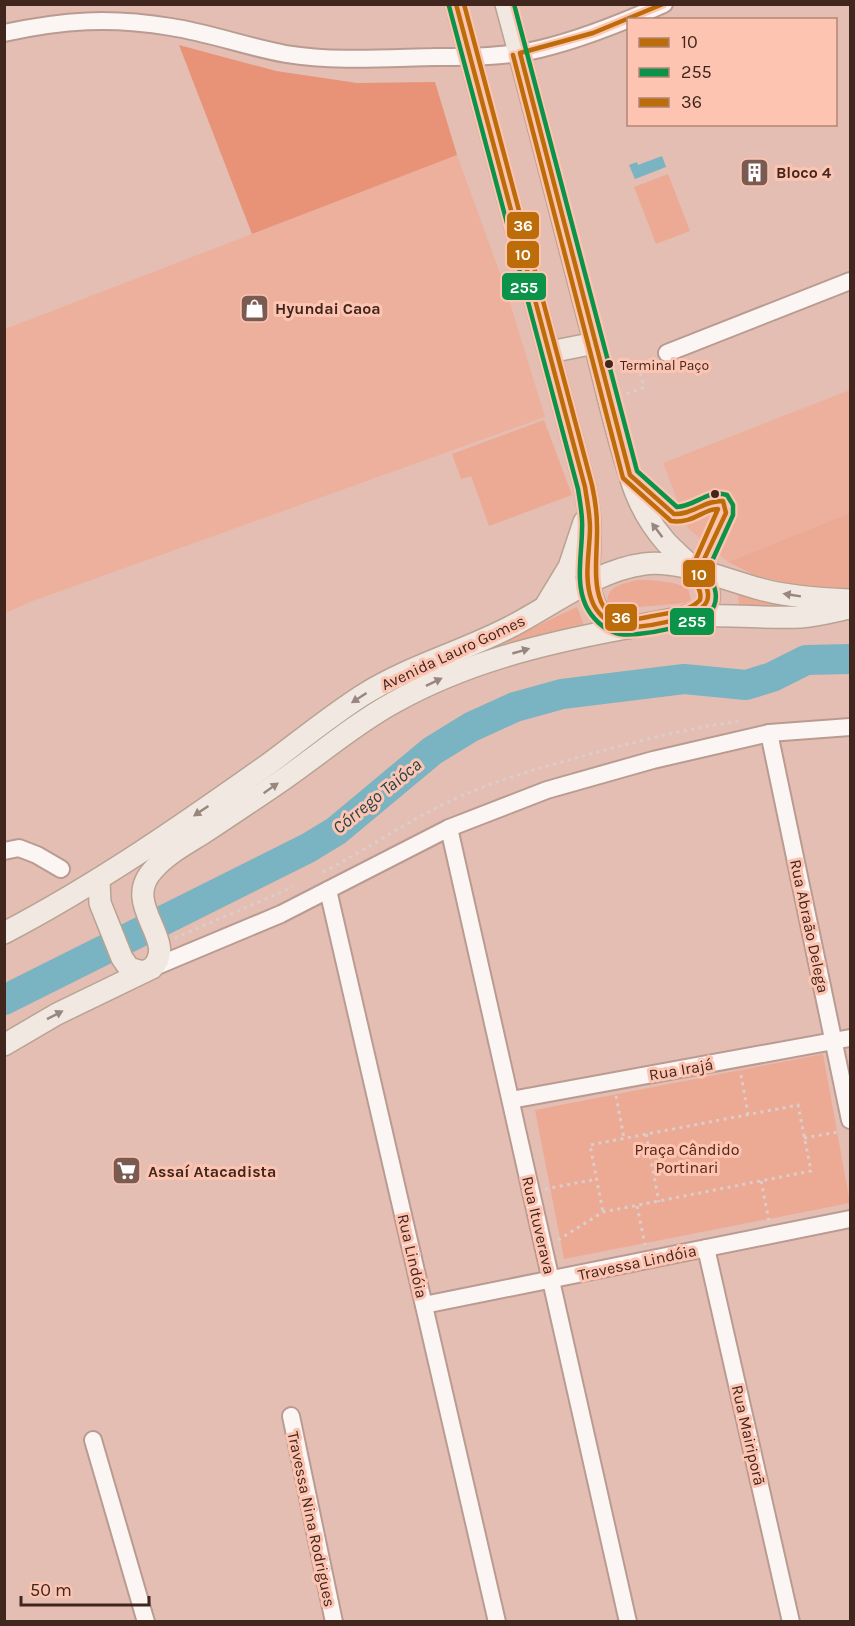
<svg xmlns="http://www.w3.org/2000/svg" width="855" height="1626" viewBox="0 0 855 1626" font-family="Karla,sans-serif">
  <rect width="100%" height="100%" fill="#e4beb2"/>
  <g fill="#ecb09d">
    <path d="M457 155 505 287 545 417 30 602 5 613V329Z"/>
    <path d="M850 390V513L728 562 688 528 663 463Z"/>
  </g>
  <g fill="#ecaa95">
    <path d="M668 174 690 231 656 244 634 187Z"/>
    <path d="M544 420 572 495 489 526 471 476 461 479 452 454Z"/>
    <path d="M850 513V590L807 587 756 576 728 562Z"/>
    <path d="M638 580C656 580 672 581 688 588L691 600 685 603 616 609 609 606C602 587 624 583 638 580Z"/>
    <path d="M738 592 796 605 739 606Z"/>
    <path d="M577 607 584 625 494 646Z"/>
    <path d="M823 1054 850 1203 564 1259 535 1110Z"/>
  </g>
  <path fill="#e89277" d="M179 45 276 71 357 83 435 82 457 155 252 234Z"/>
  <path fill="#7ab3c2" d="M662 156 666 167 635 179 629 165 637 162 638 165Z"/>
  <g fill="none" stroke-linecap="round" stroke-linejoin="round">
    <path stroke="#7ab3c2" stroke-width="30" d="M4 1000 308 848 336 831 432 751 471 727 515 707 562 694 684 679 746 685 772 677 806 660 850 659"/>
    <defs>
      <g id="minor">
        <path d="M4 33C64 20 110 17 171 27 210 33 247 47 286 54 335 62 387 58 436 57 470 57 507 57 540 49 582 39 624 22 664 4"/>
        <path d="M667 353 850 281"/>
        <path d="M630 475 674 514C695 518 703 497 723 501L726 507V513L698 572"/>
        <path d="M769 733 850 1120"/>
        <path d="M449 828 628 1622"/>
        <path d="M4 851 19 848 37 855 61 869"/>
        <path d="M328 890 497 1622"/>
        <path d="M152 968 281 914 449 828 547 790 653 760 769 733 850 727"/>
        <path d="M511 1100 850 1038"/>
        <path d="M706 1248 791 1622"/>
        <path d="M424 1305 850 1219"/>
        <path d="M291 1416 334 1622"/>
        <path d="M93 1440 146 1622"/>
      </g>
      <g id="major">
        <path d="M456 4 585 487C587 500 590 514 590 528 591 567 577 617 628 628"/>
        <path d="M506 4C536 114 563 224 592 333 606 386 617 440 635 491 642 509 652 526 665 541 682 561 741 598 687 616"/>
        <path d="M550 352 595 343"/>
        <path d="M546 605 569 567 584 522"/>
        <path d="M99 881 100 903 122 958 129 968 143 972"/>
        <path d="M4 933C98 884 184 824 270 763 301 740 330 716 363 695 409 666 462 652 510 627 551 606 597 570 644 564 678 559 726 580 760 589 789 597 820 599 850 600"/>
        <path d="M4 1045 57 1014 152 968C180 940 119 905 154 869 168 853 188 843 205 832 231 815 256 798 281 781 319 755 353 725 393 703 464 663 541 644 621 629 643 625 665 620 688 617 726 613 763 619 801 617 818 616 834 611 850 608"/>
      </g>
    </defs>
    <use href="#minor" stroke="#b99b92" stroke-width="20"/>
    <use href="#major" stroke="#b8a393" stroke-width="24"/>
    <g stroke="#dacdca" stroke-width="3" stroke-dasharray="3 4.5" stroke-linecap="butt">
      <path d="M627 394 644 387 638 364 651 359"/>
      <path d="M323 872C362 852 399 827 438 807 487 782 542 767 594 753 643 740 692 727 742 721"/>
      <path d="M175 938 293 887"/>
      <path d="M741 1075 748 1114"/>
      <path d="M616 1096 624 1138"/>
      <path d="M646 1134 659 1202"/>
      <path d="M804 1138 838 1132"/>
      <path d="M761 1181 769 1221"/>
      <path d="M545 1189 597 1179"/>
      <path d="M637 1206 645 1245"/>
      <path d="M558 1240 603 1212 811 1171 798 1105 590 1145 603 1212"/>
    </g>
    <use href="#minor" stroke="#fbf5f3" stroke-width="16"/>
    <use href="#major" stroke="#f0e8e1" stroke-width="21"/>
    <defs>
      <path id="bus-1" d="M456 4 585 487C587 501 590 514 590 528 590 551 583 578 592 601 596 612 606 622 618 626 634 631 700 619 707 601 711 591 703 581 698 572L726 513 723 501C705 500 692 515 674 514L630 475 520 53 593 33 663 4"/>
      <path id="bus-2" d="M449 6 578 489C580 502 583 516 582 529 582 554 575 583 586 606 592 618 603 629 616 633 635 639 705 625 714 606 719 594 713 582 707 572L733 515V505L727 495C707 489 696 506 677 507L637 471 514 4"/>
      <path id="bus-3" d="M464 4 592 485C595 499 597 513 597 527 598 566 582 633 648 617 664 613 688 613 700 600 703 588 691 581 691 570L718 509C702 509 694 524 671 521L623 478 513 55"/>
    </defs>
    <use href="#bus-1" stroke="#fec4b2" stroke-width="9"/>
    <use href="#bus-2" stroke="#fec4b2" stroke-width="9"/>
    <use href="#bus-3" stroke="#fec4b2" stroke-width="9"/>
    <use href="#bus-1" stroke="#bc6d0a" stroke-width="4.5"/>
    <use href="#bus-2" stroke="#0a9349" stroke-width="4.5"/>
    <use href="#bus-3" stroke="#bc6d0a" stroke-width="4.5"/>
  </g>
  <defs><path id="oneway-solid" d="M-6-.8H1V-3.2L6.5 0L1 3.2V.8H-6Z" transform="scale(1.5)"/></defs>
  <g fill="#98877f">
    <use href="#oneway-solid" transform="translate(657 530) rotate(-127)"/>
    <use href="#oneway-solid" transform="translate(792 595) rotate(-171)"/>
    <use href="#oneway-solid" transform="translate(521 651) rotate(-16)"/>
    <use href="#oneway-solid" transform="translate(434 682) rotate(-26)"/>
    <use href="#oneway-solid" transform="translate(359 698) rotate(147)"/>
    <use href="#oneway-solid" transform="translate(271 788) rotate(-35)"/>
    <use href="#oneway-solid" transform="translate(201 811) rotate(146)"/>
    <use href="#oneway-solid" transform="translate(55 1015) rotate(-27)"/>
  </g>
  <defs>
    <symbol id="building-square" viewBox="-11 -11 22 22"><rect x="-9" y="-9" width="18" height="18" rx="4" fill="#7a5b51" stroke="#fec4b2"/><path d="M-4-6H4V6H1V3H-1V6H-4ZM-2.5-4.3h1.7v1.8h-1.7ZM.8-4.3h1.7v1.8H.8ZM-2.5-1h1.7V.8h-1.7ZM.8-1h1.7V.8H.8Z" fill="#fff"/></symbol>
    <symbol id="shop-square" viewBox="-11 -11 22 22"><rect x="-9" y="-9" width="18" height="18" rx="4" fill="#7a5b51" stroke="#fec4b2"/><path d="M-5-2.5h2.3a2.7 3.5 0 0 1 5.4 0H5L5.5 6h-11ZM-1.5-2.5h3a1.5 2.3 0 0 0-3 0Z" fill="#fff"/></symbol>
    <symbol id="supermarket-square" viewBox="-11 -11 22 22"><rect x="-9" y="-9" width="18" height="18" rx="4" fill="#7a5b51" stroke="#fec4b2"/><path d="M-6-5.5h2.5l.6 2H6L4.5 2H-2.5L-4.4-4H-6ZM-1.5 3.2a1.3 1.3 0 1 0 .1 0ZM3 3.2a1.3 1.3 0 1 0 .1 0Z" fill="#fff"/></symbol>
  </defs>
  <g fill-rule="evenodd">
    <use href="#building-square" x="738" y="156" width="33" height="33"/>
    <use href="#shop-square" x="238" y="292" width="33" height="33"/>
    <use href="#supermarket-square" x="110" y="1154" width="33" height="33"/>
  </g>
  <g fill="#41261d" stroke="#fec4b2" stroke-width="2">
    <circle cx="609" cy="364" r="5"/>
    <circle cx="715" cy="494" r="5"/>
  </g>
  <g text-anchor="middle" stroke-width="6" stroke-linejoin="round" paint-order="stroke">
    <g font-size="14" fill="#41261d" stroke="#fec4b2" text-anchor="start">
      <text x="620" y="370">Terminal Paço</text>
    </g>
    <g font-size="16" font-weight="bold" fill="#41261d" stroke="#fec4b2" text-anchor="start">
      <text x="776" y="178">Bloco 4</text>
      <text x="275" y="314">Hyundai Caoa</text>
      <text x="148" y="1177">Assaí Atacadista</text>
    </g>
    <g font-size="16" fill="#41261d" stroke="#fec4b2">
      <text transform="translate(453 652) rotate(-25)" y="6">Avenida Lauro Gomes</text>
      <text transform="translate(810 926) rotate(78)" y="6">Rua Abraão Delega</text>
      <text transform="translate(681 1069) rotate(-10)" y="6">Rua Irajá</text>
      <text transform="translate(539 1225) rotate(77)" y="6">Rua Ituverava</text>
      <text transform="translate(413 1256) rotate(77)" y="6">Rua Lindóia</text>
      <text transform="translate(637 1262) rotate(-12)" y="6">Travessa Lindóia</text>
      <text transform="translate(749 1435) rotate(77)" y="6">Rua Mairiporã</text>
      <text transform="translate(312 1519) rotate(78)" y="6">Travessa Nina Rodrigues</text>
    </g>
    <g font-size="16" fill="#552414" stroke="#fec4b2">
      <text x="687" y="1155">Praça Cândido<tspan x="687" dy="18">Portinari</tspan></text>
    </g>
    <g font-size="18" font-style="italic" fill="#26454d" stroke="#fec4b2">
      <text transform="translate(377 796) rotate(-39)" y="6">Córrego Taióca</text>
    </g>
  </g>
  <g stroke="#fec4b2" stroke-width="2">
    <rect x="506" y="211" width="34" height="29" rx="6" fill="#bc6d0a"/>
    <rect x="506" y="240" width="34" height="29" rx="6" fill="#bc6d0a"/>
    <rect x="501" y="272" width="46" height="29" rx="6" fill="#0a9349"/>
    <rect x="682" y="559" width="34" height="29" rx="6" fill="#bc6d0a"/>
    <rect x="604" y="603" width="34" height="29" rx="6" fill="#bc6d0a"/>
    <rect x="669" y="607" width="46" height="29" rx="6" fill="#0a9349"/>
  </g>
  <g font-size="16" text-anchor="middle" font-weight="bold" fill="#fff">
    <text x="523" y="231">36</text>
    <text x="523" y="260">10</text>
    <text x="524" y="293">255</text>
    <text x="699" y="580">10</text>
    <text x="621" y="623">36</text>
    <text x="692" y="627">255</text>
  </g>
  <rect width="855" height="1626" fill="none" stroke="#41261d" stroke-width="12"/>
  <rect x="627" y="18" width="210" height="108" fill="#fec4b2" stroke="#b28576" stroke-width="1.5"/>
  <rect x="639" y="38" width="30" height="9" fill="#bc6d0a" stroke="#b28576" stroke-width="1.5"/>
  <text x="681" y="48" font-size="18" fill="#41261d">10</text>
  <rect x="639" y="68" width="30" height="9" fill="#0a9349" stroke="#b28576" stroke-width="1.5"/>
  <text x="681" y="78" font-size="18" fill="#41261d">255</text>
  <rect x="639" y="98" width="30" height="9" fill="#bc6d0a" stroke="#b28576" stroke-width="1.5"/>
  <text x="681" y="108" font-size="18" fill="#41261d">36</text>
  <path d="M21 1596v9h128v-9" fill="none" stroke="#41261d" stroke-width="3"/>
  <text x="30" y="1596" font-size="18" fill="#41261d" stroke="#fec4b2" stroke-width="4.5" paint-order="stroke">50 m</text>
</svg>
